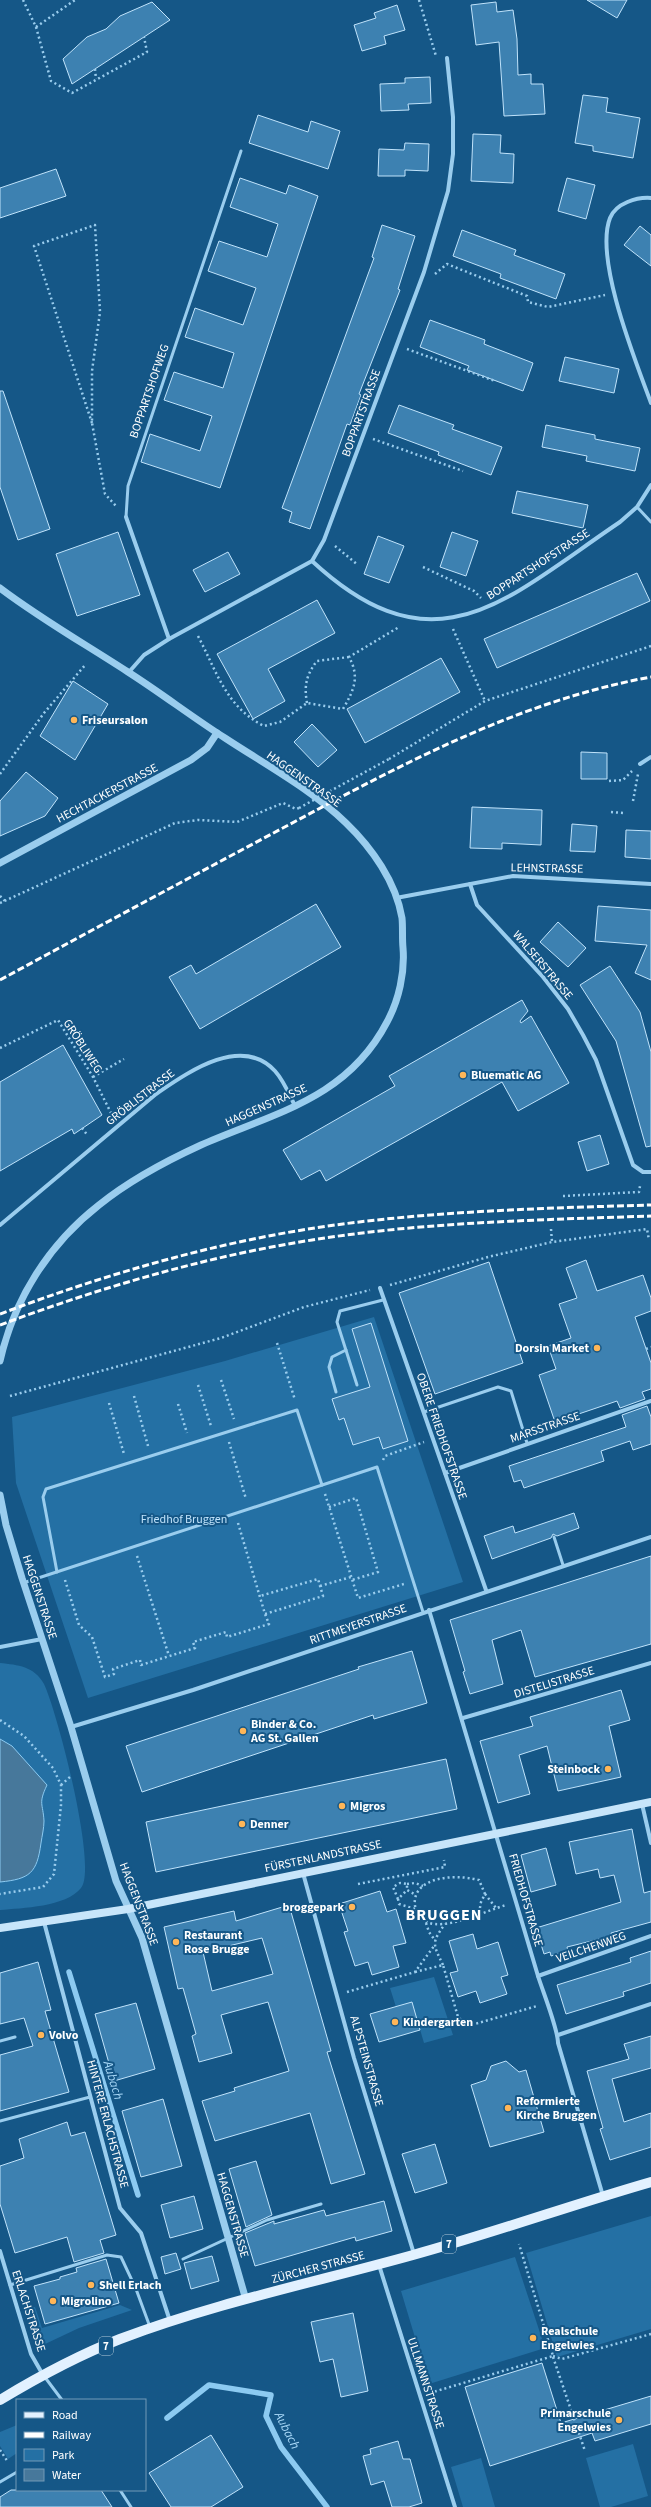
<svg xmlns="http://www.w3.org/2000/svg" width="651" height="2507" viewBox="0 0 651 2507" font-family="'Source Sans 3',sans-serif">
  <rect width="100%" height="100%" fill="#155787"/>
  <g fill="#2470a4">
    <path d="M374 1317 463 1582 88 1698 16 1483 12 1417 225 1361Z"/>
    <path d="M0 1663C18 1665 34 1666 44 1684 57 1711 98 1868 81 1888 66 1907 22 1908 0 1910Z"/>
    <path d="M434 1977 453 2035 424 2043 412 2002 396 2007 390 1988Z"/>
    <path d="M651 2216V2329L557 2357 526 2253Z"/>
    <path d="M515 2257 545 2348 429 2384 401 2291Z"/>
    <path d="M120 2305 132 2310 79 2328 43 2345 27 2309 35 2307 42 2328Z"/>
    <path d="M17 2425V2453L8 2459 0 2446V2432Z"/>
    <path d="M633 2444 648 2496 611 2507H600L586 2458Z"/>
    <path d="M481 2458 495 2507H463L451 2467Z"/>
  </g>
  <path fill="#47789b" stroke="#8ccaf1" d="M0 1739 12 1746 47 1785C38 1804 43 1803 44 1821 44 1828 42 1836 41 1843 37 1873 30 1879 0 1882Z"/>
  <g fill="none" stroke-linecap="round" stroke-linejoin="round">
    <g stroke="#8ccaf1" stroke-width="5.5">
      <path d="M69 1972 138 2195"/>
      <path d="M167 2418 209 2385 271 2395 266 2416 281 2447 327 2507"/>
    </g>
  </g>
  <g fill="#3d81b1" stroke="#c0e3fb" fill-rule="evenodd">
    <path d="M587 0H627L617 18Z"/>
    <path d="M152 2 170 20 72 84 63 59 87 37 106 29 120 16Z"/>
    <path d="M496 2 497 12 513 10 517 39 518 75 531 74V84H543L545 114 504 116 499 42 476 45 471 5Z"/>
    <path d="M397 5 405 30 384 36 386 44 362 51 354 25 376 18 374 13Z"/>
    <path d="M430 77 431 103 408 104 409 110 381 111 380 84 405 83V78Z"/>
    <path d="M583 95 608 98 606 112 640 118 633 158 593 151V146L575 143Z"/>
    <path d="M258 115 308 132 311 121 340 131 328 169 249 143Z"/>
    <path d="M473 134 501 135 500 153 514 154 513 183 471 181Z"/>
    <path d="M405 143 429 144 428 171 405 170V176H378L379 149 404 150Z"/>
    <path d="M56 169 66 196 0 218V188Z"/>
    <path d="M240 178 286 194 289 185 318 196 220 488 141 462 150 434 200 451 212 416 164 400 174 372 223 388 234 353 185 337 195 308 243 325 256 288 208 271 219 241 267 257 278 224 230 207Z"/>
    <path d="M567 178 595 185 586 219 558 211Z"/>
    <path d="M382 225 415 236 398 289 400 290 359 394 361 395 350 425 347 424 310 529 289 522 292 512 282 508 374 258 372 257Z"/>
    <path d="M640 226 651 235V266L624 245Z"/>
    <path d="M462 230 516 250 514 255 565 274 556 299 500 278 501 274 453 256Z"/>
    <path d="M430 320 485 340 484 344 533 363 523 391 467 370 469 366 420 347Z"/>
    <path d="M565 357 619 369 614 393 559 381Z"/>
    <path d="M0 391H3L50 529 18 540 0 487Z"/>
    <path d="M399 405 454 425 452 429 502 447 491 475 438 455 439 452 388 433Z"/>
    <path d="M546 425 595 435V439L640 448 635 471 586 461 587 456 542 447Z"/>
    <path d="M517 491 588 505 583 528 512 513Z"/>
    <path d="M118 532 140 595 77 616 56 554Z"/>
    <path d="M452 532 478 541 466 576 440 567Z"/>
    <path d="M378 536 404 546 389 583 364 574Z"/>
    <path d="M228 552 240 574 205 592 193 570Z"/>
    <path d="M637 573 650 601 497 668 484 639Z"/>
    <path d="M317 600 335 633 268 669 285 701 253 719 217 654Z"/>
    <path d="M441 658 460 692 365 743 347 709Z"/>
    <path d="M73 681 108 704 75 760 40 736Z"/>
    <path d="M312 724 337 750 318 767 294 742Z"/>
    <path d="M581 752 607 753V779H581Z"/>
    <path d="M26 772 58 798 45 816 0 836V801Z"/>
    <path d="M472 807 542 810 541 845 502 843V849L470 848Z"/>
    <path d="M572 824 597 826 595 852 570 851Z"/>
    <path d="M626 830 651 831V859L625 857Z"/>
    <path d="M316 904 341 947 200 1029 169 977 191 965 196 974Z"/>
    <path d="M598 906 651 910V980L635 973 647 945 595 941Z"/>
    <path d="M558 922 586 948 568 967 540 942Z"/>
    <path d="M610 966 640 1012 651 1052V1146L646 1147 616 1041 580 985Z"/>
    <path d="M522 1000 528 1011 520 1021 521 1023 531 1016 569 1083 518 1111 502 1082 326 1181 320 1170 301 1180 283 1150 395 1086 389 1076Z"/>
    <path d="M63 1045 102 1115 74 1134 72 1129 0 1171V1082Z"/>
    <path d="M600 1135 609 1164 587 1171 578 1142Z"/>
    <path d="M586 1260 597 1291 643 1275 651 1298V1311L635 1317 651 1363V1389L642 1392 645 1399 620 1408 617 1401 555 1422 539 1375 556 1369 548 1346 571 1338 559 1304 577 1298 566 1268Z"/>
    <path d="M489 1262 523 1363 435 1394 399 1293Z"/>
    <path d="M371 1323 408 1441 383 1449 379 1437 353 1445 344 1418 339 1420 332 1399 370 1387 352 1329Z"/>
    <path d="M647 1406 651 1417V1444L633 1450 630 1441 601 1451 604 1461 524 1488 521 1480 514 1482 509 1466 626 1427 622 1415Z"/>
    <path d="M574 1513 579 1528 557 1536 553 1534 551 1538 492 1559 484 1536 513 1526 515 1533Z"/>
    <path d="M651 1556V1644L535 1677 521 1630 492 1640 503 1684 470 1694 463 1672 465 1671 450 1620Z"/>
    <path d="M412 1651 427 1703 374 1719 373 1715 142 1792 126 1746 359 1669 358 1667Z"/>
    <path d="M621 1690 630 1720 609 1726 621 1777 558 1791 547 1746 519 1755 530 1794 498 1803 480 1741 533 1726 530 1717Z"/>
    <path d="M446 1759 457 1809 156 1872 146 1822Z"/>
    <path d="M632 1829 644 1893 651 1891V1922L611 1933 612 1936 567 1947 568 1951 551 1956 550 1952 544 1954 536 1928 621 1902 614 1875 600 1878 598 1869 576 1874 569 1842Z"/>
    <path d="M546 1848 556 1885 531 1892 521 1855Z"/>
    <path d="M380 1891 387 1912 396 1909 406 1943 393 1946 399 1967 372 1975 368 1962 355 1966 344 1932 348 1931 339 1904Z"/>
    <path d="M289 1905 331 2051 327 2052 365 2174 331 2184 310 2113 215 2141 202 2101 235 2091 234 2088 289 2071 268 2002 221 2015 232 2053 199 2062 192 2036 196 2034 183 1988 178 1989 164 1927 234 1911 236 1921ZM262 1938 273 1974 212 1991 203 1952Z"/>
    <path d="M473 1934 477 1949 498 1942 508 1975 501 1977 507 1994 480 2003 476 1991 458 1997 450 1973 458 1971 449 1941Z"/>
    <path d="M651 1951V1983L623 1992 624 1996 566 2014 557 1985 631 1962 630 1958Z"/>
    <path d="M38 1962 51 2010 45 2011 69 2092 0 2111V2055L33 2046 24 2018 0 2024V1973Z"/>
    <path d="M412 2002 420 2030 379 2042 370 2014Z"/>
    <path d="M136 2003 155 2069 114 2081 95 2014Z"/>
    <path d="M651 2036V2068L612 2079 624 2122 651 2113V2147L610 2160 600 2129 603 2128 587 2071 629 2059 624 2044Z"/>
    <path d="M506 2061 519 2072 526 2070 544 2132 490 2147 471 2085 486 2080 491 2066Z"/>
    <path d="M163 2099 182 2166 141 2177 122 2111Z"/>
    <path d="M67 2122 71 2136 85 2132 116 2235 100 2240 104 2253 74 2262 67 2237 15 2253 0 2204V2166L24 2158 19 2139Z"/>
    <path d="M435 2144 447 2183 415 2193 402 2154Z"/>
    <path d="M256 2161 272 2215 246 2227 229 2169Z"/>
    <path d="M194 2196 203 2229 170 2238 161 2205Z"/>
    <path d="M384 2201 392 2231 356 2241 355 2237 255 2266 245 2233 274 2221V2224L324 2210 326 2216Z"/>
    <path d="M176 2253 181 2269 165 2274 161 2257Z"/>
    <path d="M212 2256 219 2281 191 2289 184 2263Z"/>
    <path d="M106 2259 119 2303 45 2324 34 2286 60 2279V2277L77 2272 76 2268Z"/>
    <path d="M353 2313 368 2391 341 2397 333 2359 320 2362 311 2322Z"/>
    <path d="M542 2363 561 2423 651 2396V2424L595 2441 592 2433 490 2466 465 2387Z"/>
    <path d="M211 2435 243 2487 211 2507H171L149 2473Z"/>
    <path d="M398 2441 403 2459H410L422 2503 409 2507H392L384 2481 371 2485 363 2456 371 2454 370 2449Z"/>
    <path d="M11 2490H101L112 2507H0V2497Z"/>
  </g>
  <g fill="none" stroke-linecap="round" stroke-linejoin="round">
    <g stroke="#9acdee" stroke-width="2.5" stroke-dasharray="2 3" stroke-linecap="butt">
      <path d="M23 0 36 27 51 81 72 93 147 52 144 37"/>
      <path d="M419 0 436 56"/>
      <path d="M36 27 75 0"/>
      <path d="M95 69 96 79"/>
      <path d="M435 274 447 264 527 296 528 302 548 307 605 295"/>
      <path d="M407 349 495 381"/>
      <path d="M92 423 34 246 95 225 100 312 92 371V423L105 494 116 506"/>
      <path d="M373 439 463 471"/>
      <path d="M335 546 358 565"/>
      <path d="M423 567 474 591 481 598"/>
      <path d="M453 629 485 701"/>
      <path d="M198 636C217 672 226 707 264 726L280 722 307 703 343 709C354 690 360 677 349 657L399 627"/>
      <path d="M307 703C304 686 306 675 317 661L349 657"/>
      <path d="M389 759 485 701 651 646"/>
      <path d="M0 774 44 713 86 664"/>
      <path d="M609 781 623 780 632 771"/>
      <path d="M633 801 638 774"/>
      <path d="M611 812 624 813"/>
      <path d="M0 896 5 901"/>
      <path d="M0 903 175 823 198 820 237 822 283 803 296 809 299 808"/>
      <path d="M0 1048 58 1020 93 1077 113 1117"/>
      <path d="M93 1077 124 1059"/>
      <path d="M82 1128 88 1136"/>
      <path d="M563 1196 639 1192 640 1186"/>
      <path d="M551 1229 552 1242"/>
      <path d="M390 1285 488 1257 552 1242 647 1229 649 1240"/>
      <path d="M277 1343 295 1400"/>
      <path d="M646 1349 651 1347"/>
      <path d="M221 1380 234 1419"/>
      <path d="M198 1385 211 1426"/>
      <path d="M10 1396 221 1338 304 1307 370 1290"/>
      <path d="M134 1396 148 1446"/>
      <path d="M109 1403 124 1454"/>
      <path d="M178 1404 187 1433"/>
      <path d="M229 1442 246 1499"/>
      <path d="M383 1460 385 1456 424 1442"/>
      <path d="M325 1494 358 1598 404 1584"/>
      <path d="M329 1507 356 1498 378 1572 352 1580"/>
      <path d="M238 1523 265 1614 323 1596 318 1579 260 1596"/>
      <path d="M137 1556 169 1656"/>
      <path d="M65 1580 79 1625 92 1637 105 1677 114 1674 113 1669 140 1660 141 1665 195 1648 193 1642 226 1632 227 1637 269 1624 265 1614"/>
      <path d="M320 1586 351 1577"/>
      <path d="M0 1720 24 1736 53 1768 61 1785V1805L54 1874 43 1887 0 1894"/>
      <path d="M61 1785 71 1776"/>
      <path d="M358 1884 445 1867 444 1860"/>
      <path d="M407 1884 415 1883 423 1886"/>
      <path d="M485 1894 496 1908"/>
      <path d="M398 1899 393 1887 400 1883 407 1884V1890"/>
      <path d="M415 1909 399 1904 398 1899 407 1890 416 1895"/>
      <path d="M479 1913 481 1902 485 1894 479 1880C463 1876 437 1875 423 1886 407 1898 416 1923 435 1924 455 1926 486 1911 506 1905"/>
      <path d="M426 1923 429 1932 434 1939"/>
      <path d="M443 1965C433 1944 431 1943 445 1924"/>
      <path d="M415 1972 443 1965 458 2017 468 2026 537 2006"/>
      <path d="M347 1992 415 1972 434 1946"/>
      <path d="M553 2356 562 2359 651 2334"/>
      <path d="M553 2357 585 2451"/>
      <path d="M430 2393 553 2356 519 2244"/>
      <path d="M0 2450 8 2462"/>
    </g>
    <g stroke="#9acdee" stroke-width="3">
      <path d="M637 507 651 522"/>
      <path d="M126 517 128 486 241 151"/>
      <path d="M357 1385 337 1322 340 1311 383 1300"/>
      <path d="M336 1392 329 1367 332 1357 346 1350"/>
      <path d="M424 1412 498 1387 511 1391 527 1443"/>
      <path d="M554 1537 563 1565"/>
      <path d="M57 1572 43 1497 46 1489 297 1410 322 1485"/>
      <path d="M23 1583 377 1467 423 1612"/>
      <path d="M0 2041 15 2037"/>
      <path d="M0 2121 90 2097"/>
      <path d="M183 2259 267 2220 321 2204"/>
      <path d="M10 2285 107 2255 121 2257 136 2289 150 2327"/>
      <path d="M44 2376 62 2400"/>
      <path d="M0 2482 17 2472"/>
      <path d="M120 2490 131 2507"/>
    </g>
    <g stroke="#9acdee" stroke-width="4">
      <path d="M651 198C637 197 616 203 610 218 594 259 636 362 651 403"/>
      <path d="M126 517 169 639"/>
      <path d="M312 561C436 676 507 598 620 522L637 507 651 485"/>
      <path d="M129 672 144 655 169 639 312 561 324 540 424 272 448 191 453 154V117L447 58"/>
      <path d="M640 764 651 757"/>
      <path d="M470 884 477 905 543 977 568 1009 583 1035 596 1060 633 1165 643 1172H651"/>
      <path d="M396 898 513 876 651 884"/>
      <path d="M0 1225 156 1094C187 1073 241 1034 275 1071 284 1081 289 1094 295 1106"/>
      <path d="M380 1288 486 1590"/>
      <path d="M445 1473 651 1401"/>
      <path d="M429 1610 538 1976C543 1992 558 2029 558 2043L603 2196"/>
      <path d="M0 1647 42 1639"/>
      <path d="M463 1718 651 1663"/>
      <path d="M71 1727 193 1690 651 1537"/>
      <path d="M642 1804 651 1843"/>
      <path d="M303 1873 354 2058 414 2254"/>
      <path d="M44 1922 120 2208 141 2233 170 2321"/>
      <path d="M538 1976 651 1936"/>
      <path d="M558 2035 651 2004"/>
      <path d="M0 2251 31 2354 43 2375"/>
      <path d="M379 2265 455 2507"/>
    </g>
    <g stroke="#9acdee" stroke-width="7">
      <path d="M0 588C41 619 85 644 128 672 161 693 192 717 225 738 266 765 311 789 346 823 372 848 396 882 402 918 403 928 402 938 403 948 405 972 399 1000 387 1022 347 1099 274 1113 201 1145 166 1161 130 1180 99 1205 49 1244 14 1299 0 1361"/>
      <path d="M0 863 191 760 207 748 217 733"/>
      <path d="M0 1495 6 1525 22 1578 71 1727 116 1881 142 1938 246 2300"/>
    </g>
    <path stroke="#c7e5fa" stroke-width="8" d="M0 1928 128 1909 651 1802"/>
    <path stroke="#e2f1ff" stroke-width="10" d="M0 2400C38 2377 79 2355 120 2339 215 2303 316 2282 413 2255 493 2233 571 2205 651 2182"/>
    <g stroke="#fff" stroke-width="3" stroke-dasharray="7 3" stroke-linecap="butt">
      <path d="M0 980C94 929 187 879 281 829 399 766 518 701 651 677"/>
      <path d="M0 1314C109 1273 219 1241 335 1225 439 1211 546 1208 651 1205"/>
      <path d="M0 1325C102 1287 204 1257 312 1240 424 1222 538 1220 651 1216"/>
    </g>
    <path stroke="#9acdee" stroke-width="2.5" stroke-dasharray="2 3" stroke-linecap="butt" d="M299 808 389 759"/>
  </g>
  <g fill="#ffb658" stroke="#155787" stroke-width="1.5">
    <circle cx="74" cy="720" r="4"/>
    <circle cx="463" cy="1075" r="4"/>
    <circle cx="597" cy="1348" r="4"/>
    <circle cx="243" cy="1731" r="4"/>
    <circle cx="608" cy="1769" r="4"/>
    <circle cx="342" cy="1806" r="4"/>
    <circle cx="242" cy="1824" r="4"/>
    <circle cx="352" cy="1907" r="4"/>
    <circle cx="176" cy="1942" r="4"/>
    <circle cx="395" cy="2022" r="4"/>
    <circle cx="41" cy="2035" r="4"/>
    <circle cx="508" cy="2108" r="4"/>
    <circle cx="91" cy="2285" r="4"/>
    <circle cx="53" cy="2301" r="4"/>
    <circle cx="533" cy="2338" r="4"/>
    <circle cx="619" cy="2420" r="4"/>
  </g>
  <g text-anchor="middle" stroke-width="4" stroke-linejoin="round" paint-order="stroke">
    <g fill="#155787" stroke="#b9cddb" stroke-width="1">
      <rect x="442" y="2235" width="14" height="18" rx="3"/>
      <rect x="99" y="2337" width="14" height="18" rx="3"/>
    </g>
    <g font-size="11" font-weight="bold" fill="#fff">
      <text x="449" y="2248">7</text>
      <text x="106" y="2350">7</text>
    </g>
    <g font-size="12" fill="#fff" stroke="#155787">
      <text transform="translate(149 391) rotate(-71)" y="4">BOPPARTSHOFWEG</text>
      <text transform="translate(361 413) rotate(-70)" y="4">BOPPARTSTRASSE</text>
      <text transform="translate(538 564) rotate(-33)" y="4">BOPPARTSHOFSTRASSE</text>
      <text transform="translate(304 779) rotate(35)" y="4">HAGGENSTRASSE</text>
      <text transform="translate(107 793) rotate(-28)" y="4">HECHTACKERSTRASSE</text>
      <text transform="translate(547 868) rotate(1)" y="4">LEHNSTRASSE</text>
      <text transform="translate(543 965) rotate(50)" y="4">WALSERSTRASSE</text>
      <text transform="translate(83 1046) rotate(57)" y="4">GRÖBLIWEG</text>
      <text transform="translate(140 1097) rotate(-38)" y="4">GRÖBLISTRASSE</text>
      <text transform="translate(266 1105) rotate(-24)" y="4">HAGGENSTRASSE</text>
      <text transform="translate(545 1427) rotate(-19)" y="4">MARSSTRASSE</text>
      <text transform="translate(442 1436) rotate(71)" y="4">OBERE FRIEDHOFSTRASSE</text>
      <text transform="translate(40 1597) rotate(72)" y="4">HAGGENSTRASSE</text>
      <text transform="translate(358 1624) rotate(-19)" y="4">RITTMEYERSTRASSE</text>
      <text transform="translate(554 1682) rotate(-17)" y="4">DISTELISTRASSE</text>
      <text transform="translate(323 1856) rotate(-12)" y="4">FÜRSTENLANDSTRASSE</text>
      <text transform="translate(526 1900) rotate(74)" y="4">FRIEDHOFSTRASSE</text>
      <text transform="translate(139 1904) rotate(69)" y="4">HAGGENSTRASSE</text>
      <text transform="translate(591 1947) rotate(-19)" y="4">VEILCHENWEG</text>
      <text transform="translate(367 2061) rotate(74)" y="4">ALPSTEINSTRASSE</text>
      <text transform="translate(108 2124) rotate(75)" y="4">HINTERE ERLACHSTRASSE</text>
      <text transform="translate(233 2215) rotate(74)" y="4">HAGGENSTRASSE</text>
      <text transform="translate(318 2267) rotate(-15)" y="4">ZÜRCHER STRASSE</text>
      <text transform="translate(29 2311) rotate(72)" y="4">ERLACHSTRASSE</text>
      <text transform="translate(426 2383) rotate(72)" y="4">ULLMANNSTRASSE</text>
    </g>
    <g font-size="12" font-weight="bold" fill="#fff" stroke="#155787" text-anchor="start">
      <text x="82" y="724">Friseursalon</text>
      <text x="471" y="1079">Bluematic AG</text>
      <text x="589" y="1352" text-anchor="end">Dorsin Market</text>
      <text x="251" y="1728">Binder &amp; Co.<tspan x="251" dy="14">AG St. Gallen</tspan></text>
      <text x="600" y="1773" text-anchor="end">Steinbock</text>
      <text x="350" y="1810">Migros</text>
      <text x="250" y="1828">Denner</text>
      <text x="344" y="1911" text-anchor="end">broggepark</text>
      <text x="184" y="1939">Restaurant<tspan x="184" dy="14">Rose Brugge</tspan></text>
      <text x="403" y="2026">Kindergarten</text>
      <text x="49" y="2039">Volvo</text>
      <text x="516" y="2105">Reformierte<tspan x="516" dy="14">Kirche Bruggen</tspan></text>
      <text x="99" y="2289">Shell Erlach</text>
      <text x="61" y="2305">Migrolino</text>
      <text x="541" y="2335">Realschule<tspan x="541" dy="14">Engelwies</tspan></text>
      <text x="611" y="2417" text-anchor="end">Primarschule<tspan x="611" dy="14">Engelwies</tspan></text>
    </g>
    <g font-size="12" fill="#c0e3fb" stroke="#155787">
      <text x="184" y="1523">Friedhof Bruggen</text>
    </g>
    <g font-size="13" font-style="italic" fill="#a6d6f6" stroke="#155787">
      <text transform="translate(114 2080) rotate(73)" y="5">Aubach</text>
      <text transform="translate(288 2430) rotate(63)" y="5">Aubach</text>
    </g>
    <g font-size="16" font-weight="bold" letter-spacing="1" fill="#fff" stroke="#155787">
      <text x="444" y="1920">BRUGGEN</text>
    </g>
  </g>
  <rect x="16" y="2399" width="130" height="92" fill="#155787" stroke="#739ab7"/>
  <rect x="24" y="2412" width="20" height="6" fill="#e2f1ff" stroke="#739ab7"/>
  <text x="52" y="2419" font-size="12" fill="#ffffff">Road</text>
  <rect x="24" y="2432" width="20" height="6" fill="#ffffff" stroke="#739ab7"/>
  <text x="52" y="2439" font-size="12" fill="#ffffff">Railway</text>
  <rect x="24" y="2449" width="20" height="12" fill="#2470a4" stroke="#739ab7"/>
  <text x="52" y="2459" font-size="12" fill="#ffffff">Park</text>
  <rect x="24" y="2469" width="20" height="12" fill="#47789b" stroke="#739ab7"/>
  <text x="52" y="2479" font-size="12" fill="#ffffff">Water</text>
</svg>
